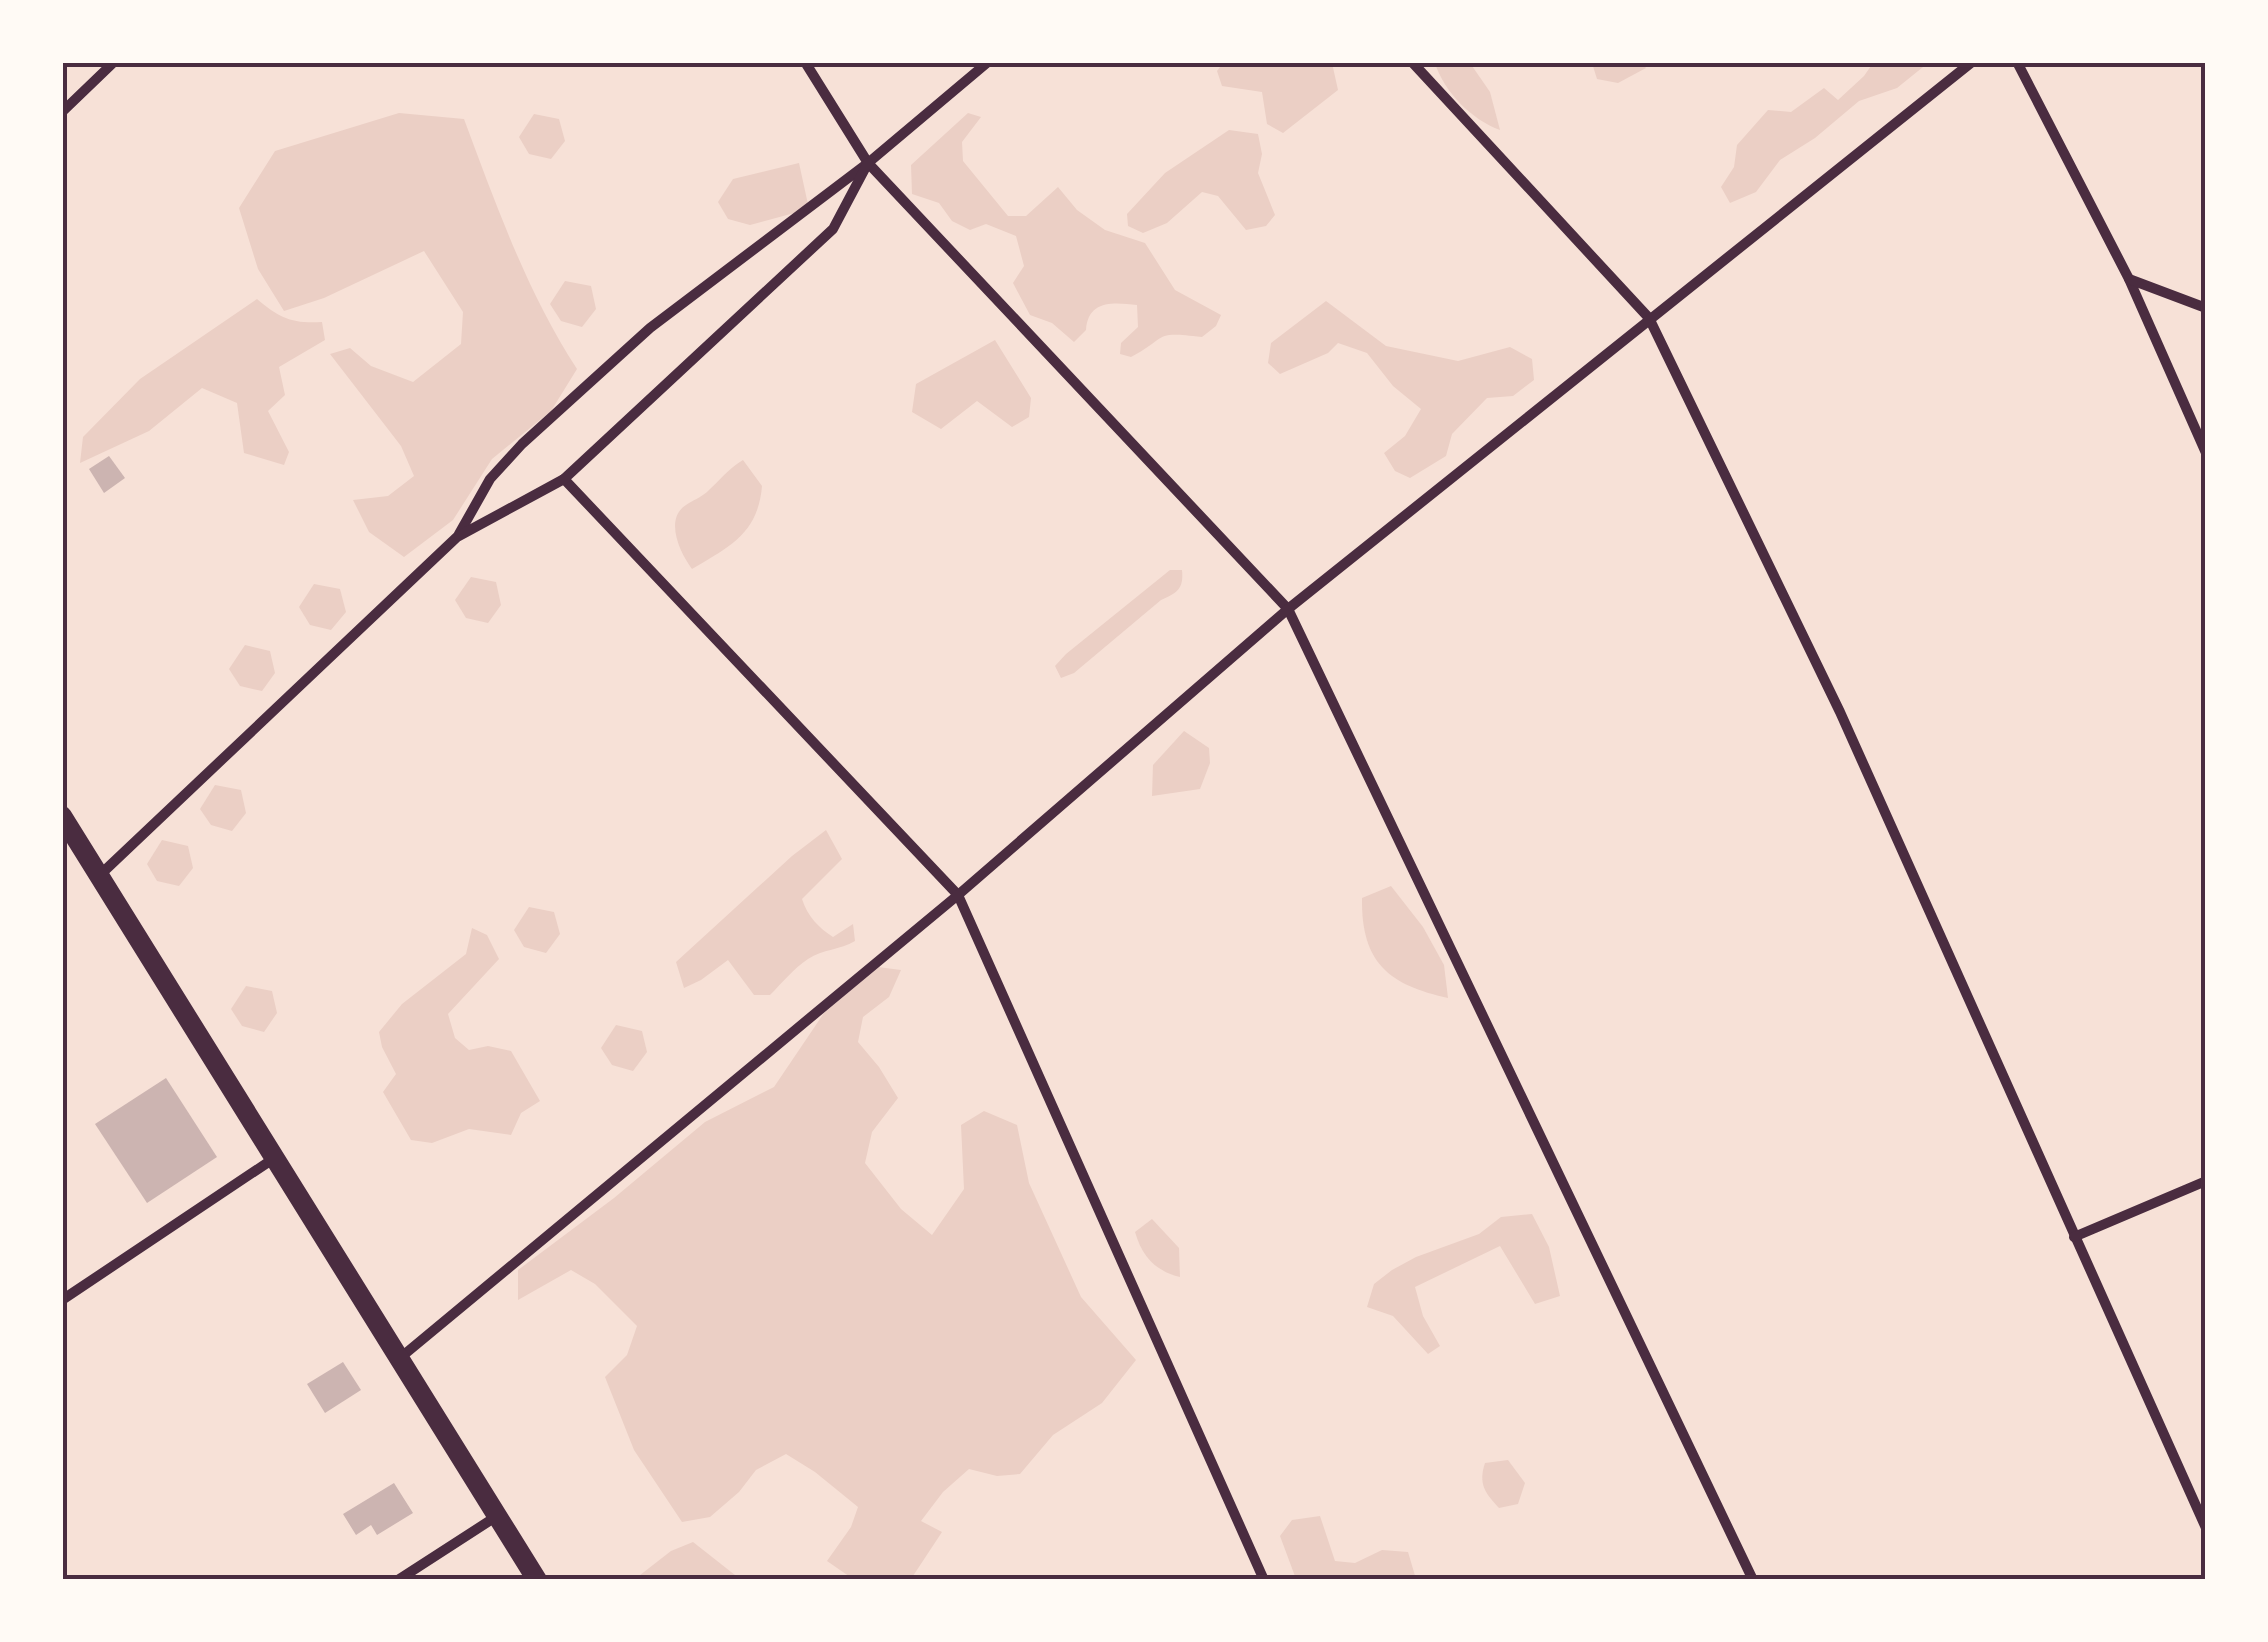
<svg xmlns="http://www.w3.org/2000/svg" width="2268" height="1642" viewBox="0 0 2268 1642" font-family="'Exo 2',sans-serif">
  <rect width="100%" height="100%" fill="#f7e1d7"/>
  <g fill="#ebcfc5">
    <path d="M1223 63H1332L1338 90 1283 133 1267 124 1262 92 1222 86 1217 71Z"/>
    <path d="M1435 63H1470L1490 92 1500 130C1472 120 1444 92 1435 63Z"/>
    <path d="M1592 63H1642L1646 68 1618 83 1597 79Z"/>
    <path d="M1873 63H1928L1897 88 1859 101 1815 138 1780 160 1756 192 1730 203 1721 187 1734 167 1737 145 1768 110 1791 112 1824 88 1838 100 1864 76Z"/>
    <path d="M399 113 464 119C496 205 527 292 577 369L551 411 492 459 453 520 404 557 369 532 353 500 388 496 414 476 401 446 330 354 350 348 371 366 413 382 461 344 463 312 424 251 324 298 284 311 258 269 239 208 275 151Z"/>
    <path d="M968 113 981 117 962 142 963 161 1008 216H1026L1058 187 1077 210 1105 230 1145 243 1175 290 1221 315 1216 326 1202 337C1152 331 1170 336 1131 357L1120 354 1121 343 1138 327 1137 305C1113 302 1088 300 1086 330L1074 342 1052 323 1030 315 1013 283 1024 266 1016 236 986 224 970 230 952 221 939 203 912 194 911 165Z"/>
    <path d="M534 114 559 119 565 141 551 159 529 154 519 137Z"/>
    <path d="M1229 130 1258 134 1262 154 1258 173 1275 215 1266 226 1246 230 1218 196 1202 192 1167 223 1143 233 1128 226 1127 214 1165 173Z"/>
    <path d="M799 163 809 209 750 225 728 219 718 202 733 179Z"/>
    <path d="M565 281 591 286 596 309 582 327 561 321 550 304Z"/>
    <path d="M257 299C279 318 293 324 322 322L325 340 279 367 285 395 268 411 289 452 284 465 244 453 237 403 202 388 149 431 80 463 83 437 140 379Z"/>
    <path d="M1326 301 1386 346 1458 361 1510 347 1532 359 1534 380 1513 396 1487 398 1452 434 1446 456 1410 478 1395 471 1384 453 1405 436 1421 409 1393 386 1367 353 1338 343 1328 353 1280 374 1268 363 1271 343Z"/>
    <path d="M995 340 1031 398 1029 417 1012 427 977 401 941 429 912 412 916 384Z"/>
    <path d="M743 460 762 486C758 534 729 547 692 569 680 553 664 519 686 505 693 500 700 498 707 492 719 481 728 469 743 460Z"/>
    <path d="M1170 570H1182C1184 589 1177 593 1161 600L1074 673 1061 678 1055 666 1066 654Z"/>
    <path d="M471 577 496 582 501 605 488 623 466 618 455 600Z"/>
    <path d="M314 584 340 589 346 612 331 630 310 625 299 607Z"/>
    <path d="M245 645 270 651 275 673 262 691 240 686 229 669Z"/>
    <path d="M1184 731 1209 748 1210 763 1200 789 1152 796 1153 765Z"/>
    <path d="M215 785 241 790 246 813 232 831 211 825 200 809Z"/>
    <path d="M826 830 842 859 802 899C808 917 818 927 833 937L853 924 855 941C840 950 823 949 808 959 794 968 782 983 770 995H754L728 960 701 980 684 988 676 962 792 856Z"/>
    <path d="M162 840 188 846 193 868 179 886 157 881 147 864Z"/>
    <path d="M1391 886 1423 927 1444 965 1448 998C1389 985 1361 963 1362 898Z"/>
    <path d="M529 907 554 912 560 934 546 953 524 947 514 930Z"/>
    <path d="M472 928 487 935 499 959 448 1014 455 1038 469 1050 488 1046 511 1051 540 1101 521 1113 511 1135 469 1129 432 1143 411 1140 383 1092 396 1074 382 1047 379 1032 402 1004 466 954Z"/>
    <path d="M878 967 901 970 889 997 863 1017 858 1042 879 1067 898 1098 872 1132 865 1163 901 1209 932 1235 964 1189 961 1125 984 1111 1017 1125 1029 1183 1081 1297 1136 1360 1102 1403 1053 1435 1020 1474 997 1476 969 1469 943 1492 921 1521 942 1532 911 1579H853L827 1561 851 1527 858 1507 815 1472 786 1454 756 1470 739 1492 710 1517 682 1522 634 1450 605 1377 627 1355 637 1326 595 1284 571 1270 518 1300V1270L614 1198 705 1122 774 1087 824 1013Z"/>
    <path d="M246 986 272 991 277 1013 264 1032 242 1026 231 1009Z"/>
    <path d="M616 1025 642 1031 647 1052 633 1071 612 1065 601 1048Z"/>
    <path d="M1532 1214 1549 1247 1560 1296 1535 1304 1500 1246 1415 1287 1423 1316 1440 1346 1428 1354 1393 1316 1367 1307 1374 1284 1392 1270 1416 1257 1479 1234 1501 1217Z"/>
    <path d="M1152 1219 1179 1248 1180 1277C1155 1271 1142 1256 1135 1232Z"/>
    <path d="M1508 1460 1525 1483 1518 1504 1499 1508C1485 1493 1478 1484 1485 1463Z"/>
    <path d="M1320 1516 1335 1561 1355 1563 1382 1550 1408 1552 1416 1579H1296L1280 1536 1292 1520Z"/>
    <path d="M693 1542 740 1579H635L671 1551Z"/>
  </g>
  <g fill="#ccb4b1">
    <path d="M109 456 125 478 104 493 89 469Z"/>
    <path d="M166 1078 217 1157 147 1203 95 1124Z"/>
    <path d="M343 1362 361 1390 325 1413 307 1384Z"/>
    <path d="M394 1483 413 1513 377 1535 371 1525 356 1535 343 1514Z"/>
  </g>
  <g fill="none" stroke-linecap="round" stroke-linejoin="round">
    <g stroke="#4a2c40" stroke-width="10">
      <path d="M805 62 868 163 1288 609 1753 1580"/>
      <path d="M1412 62 1649 318 1840 712 2206 1528"/>
      <path d="M2017 62 2129 279 2206 453"/>
      <path d="M62 112 114 62"/>
      <path d="M2129 279 2206 308"/>
      <path d="M564 479 958 895 1264 1580"/>
      <path d="M459 534 490 479 522 444 650 328 868 163 988 62"/>
      <path d="M101 874 457 537 564 479 833 229 868 163"/>
      <path d="M2074 1237 2206 1181"/>
      <path d="M62 1300 273 1159"/>
      <path d="M400 1358 958 895 1288 609 1972 62"/>
      <path d="M398 1580 497 1516"/>
    </g>
    <path stroke="#4a2c40" stroke-width="20" d="M62 816 537 1580"/>
  </g>
  <rect width="2268" height="1642" fill="none" stroke="#fffaf5" stroke-width="130"/>
  <rect x="65" y="65" width="2138" height="1512" fill="none" stroke="#4a2c40" stroke-width="4"/>
</svg>
